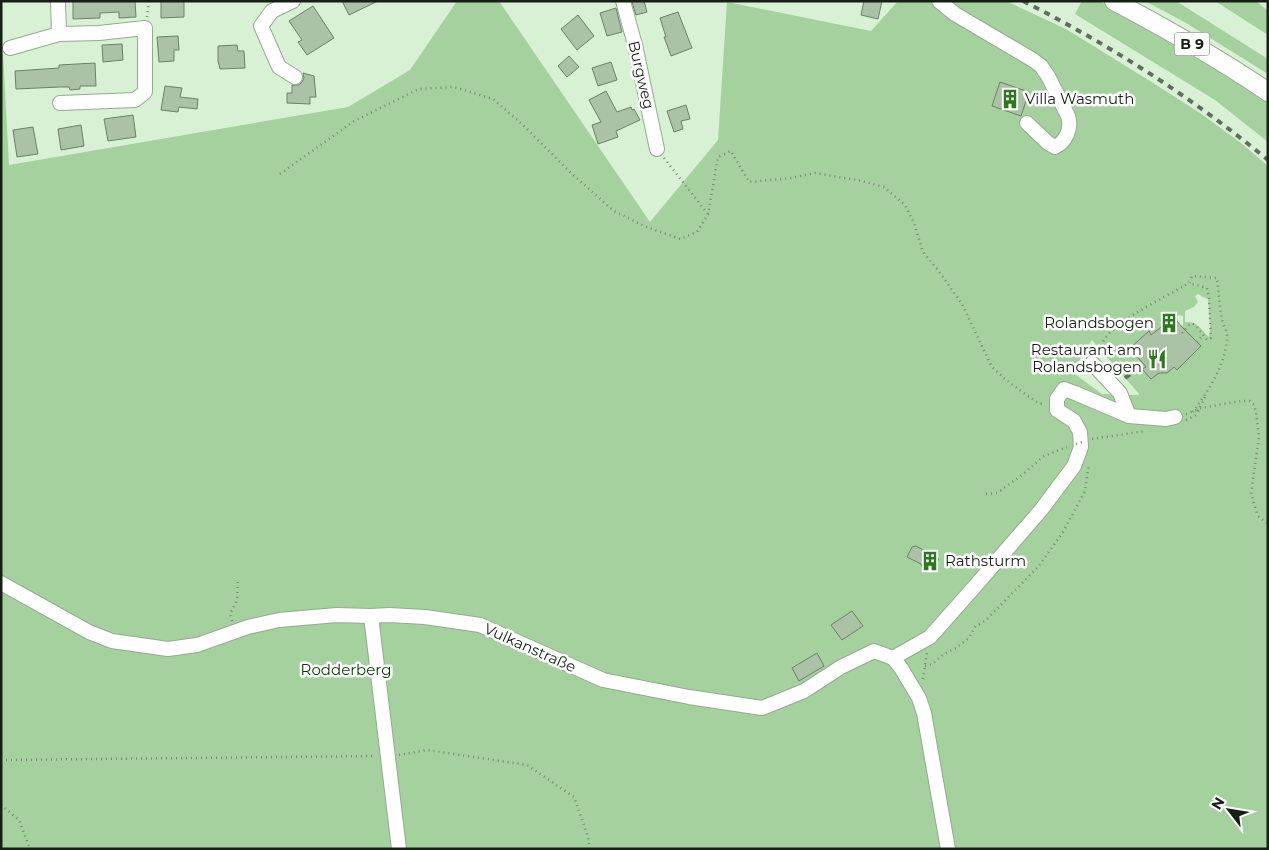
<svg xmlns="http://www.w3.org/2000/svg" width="1269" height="850" viewBox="0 0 1269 850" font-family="Montserrat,sans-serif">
  <rect width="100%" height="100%" fill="#d8f1d4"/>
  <g fill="#a4d19d" fill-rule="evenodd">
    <path d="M457 1H499L650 222 718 140 727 2 871 31 898 1H1006L1066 29 1150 81 1200 113 1241 143 1268 166V849H1V52H3L9 165 348 107 410 70ZM1198 294 1203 297 1208 299 1210 328 1209 337C1200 329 1198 321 1185 322V311L1194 307 1198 302 1195 296ZM1179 315 1183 316V325L1166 339 1178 323 1177 316ZM1186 331 1201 346 1181 366 1166 351ZM1092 340 1139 394V395L1102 394 1072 372Z"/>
    <path d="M1082 1H1099L1174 39 1268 102V142L1215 100 1075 14Z"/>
    <path d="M1145 1H1176L1268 59V74L1186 23Z"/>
    <path d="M1215 1H1256L1268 11V35Z"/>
  </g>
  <g fill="#abc2a7" stroke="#6b8167">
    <path d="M73 1H135L136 17 119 18V12L100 13V18L73 19Z"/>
    <path d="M161 1H184V17L161 18Z"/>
    <path d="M342 1H378L349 15Z"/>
    <path d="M636 1H644L647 12 636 15 632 2Z"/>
    <path d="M864 1H882L878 19 861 15Z"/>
    <path d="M313 6 334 38 307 55 298 42 302 40 289 21Z"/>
    <path d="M616 8 622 32 607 36 600 13Z"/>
    <path d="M678 12 692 48 671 56 664 37H666L660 18Z"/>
    <path d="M578 15 594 36 577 50 561 29Z"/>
    <path d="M178 36 179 50H174V61L159 62 157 37Z"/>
    <path d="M122 44 123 60 103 62 102 45Z"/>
    <path d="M237 45 238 51H244L245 68 220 69 218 61V46Z"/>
    <path d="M569 56 579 67 567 77 558 66Z"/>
    <path d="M611 62 617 80 598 86 592 68Z"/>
    <path d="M95 63 96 86H80V89L70 90 69 87H60L16 89 15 71 59 68V65Z"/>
    <path d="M303 73 314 76 316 97H310V104L287 103V93H292V85H299L302 82 304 78Z"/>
    <path d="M1000 82 1029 92 1021 116 992 106Z"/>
    <path d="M165 86 182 88 180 97 198 99 197 109 179 107 178 112 161 110Z"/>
    <path d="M606 91 617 112 631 107 632 110 634 109 640 120 616 131 618 137 598 144 592 125 601 122 589 100Z"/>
    <path d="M686 105 690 119 681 121 683 129 674 132 667 111Z"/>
    <path d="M133 115 136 137 108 141 104 119Z"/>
    <path d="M81 125 84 146 61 150 58 129Z"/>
    <path d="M33 127 38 154 17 157 13 130Z"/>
    <path d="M1174 317 1181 326 1201 346 1177 370 1174 367 1167 373H1159L1151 379 1142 369 1146 367 1130 348 1149 331 1151 335Z"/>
    <path d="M916 546 939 559 933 568 924 572 921 564 907 557 912 547Z"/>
    <path d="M852 611 863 626 842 640 831 625Z"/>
    <path d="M817 653 824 666 799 681 792 668Z"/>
  </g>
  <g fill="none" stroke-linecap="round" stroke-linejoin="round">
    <defs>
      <g id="minor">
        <path d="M58 1 59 34 99 33 145 28V92L135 100 60 103"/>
        <path d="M293 1 272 11 261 26 279 67 295 77"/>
        <path d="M623 1 635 45 657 149"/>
        <path d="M939 1 955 14 1033 60 1041 66 1048 76 1068 116C1072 128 1066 142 1055 147L1048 143 1027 123"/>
        <path d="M10 48 59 34"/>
        <path d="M1092 363 1120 393 1129 416"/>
        <path d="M1 583 89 632 112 641 168 649 197 645 248 627 279 620 337 615 371 616 389 615 425 617 480 625 603 680 689 697 762 708 804 691 841 667 874 651 893 658 901 668 919 698 924 713 948 849"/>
        <path d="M371 616 399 849"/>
        <path d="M893 658 930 637 976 585 1041 510 1074 466 1081 447 1080 432 1074 421 1057 410V399L1064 389 1075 393 1129 416 1166 419 1175 417"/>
      </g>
      <path id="major" d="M1114 1C1167 29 1218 58 1268 92"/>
    </defs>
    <use href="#minor" stroke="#94ab90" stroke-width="16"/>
    <use href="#major" stroke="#94ab90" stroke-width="20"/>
    <g stroke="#768773" stroke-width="2.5" stroke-dasharray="1 4" stroke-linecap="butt">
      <path d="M147 17 149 1"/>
      <path d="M664 158 708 214"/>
      <path d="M280 174 354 121 419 89 454 87 493 99 523 125 571 173 614 211 644 226 680 239 697 232 708 214 718 157 731 151 749 182 791 178 815 173 862 181 884 187 905 205 914 223 923 252 938 270 962 304 992 367 1006 380 1038 403 1044 404"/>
      <path d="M1182 333 1190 324H1193L1196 326 1207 340 1211 338 1209 298 1207 288 1189 283"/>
      <path d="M1197 342 1203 335"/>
      <path d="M1102 356C1101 350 1101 345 1104 340 1114 322 1165 297 1184 286L1189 283 1192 276 1217 278C1219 292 1219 306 1222 320 1224 327 1228 332 1227 339 1225 366 1208 391 1193 412"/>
      <path d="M1200 407 1205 397"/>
      <path d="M1186 414 1201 408 1241 401H1250L1254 405 1256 412 1259 437 1251 494 1258 516 1268 524"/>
      <path d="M1186 420 1196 415 1198 411"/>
      <path d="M1092 439 1145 431"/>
      <path d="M986 494 997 493 1022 475 1044 456 1067 447"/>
      <path d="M232 621 230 614 237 600 238 580"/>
      <path d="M925 666 932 664 944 654 956 648 969 638 975 627 986 620 1038 567 1063 532 1085 491 1089 464"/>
      <path d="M923 679 927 652"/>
      <path d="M399 755 427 750 527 765 574 797 588 837 590 849"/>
      <path d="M1 760 376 756"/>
      <path d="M1 805 19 820 30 849"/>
    </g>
    <use href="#minor" stroke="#fff" stroke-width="14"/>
    <use href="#major" stroke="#fff" stroke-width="18"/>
    <g stroke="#606f5d" stroke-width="4" stroke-dasharray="6 6" stroke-linecap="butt">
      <path d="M1023 1C1110 45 1193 98 1268 160"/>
      <path d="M1125 378 1142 365"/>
    </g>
    <g stroke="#768773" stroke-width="2.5" stroke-dasharray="1 4" stroke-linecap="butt">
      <path d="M1198 411 1200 407"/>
      <path d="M1076 444 1085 441"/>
    </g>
  </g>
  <defs>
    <symbol id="building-bare" viewBox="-9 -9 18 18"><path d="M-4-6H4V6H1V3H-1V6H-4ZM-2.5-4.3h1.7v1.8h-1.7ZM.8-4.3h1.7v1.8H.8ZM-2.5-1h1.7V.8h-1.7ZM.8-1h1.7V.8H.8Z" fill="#2c781f" stroke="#fff" stroke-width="2.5" paint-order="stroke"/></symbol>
    <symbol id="restaurant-bare" viewBox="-9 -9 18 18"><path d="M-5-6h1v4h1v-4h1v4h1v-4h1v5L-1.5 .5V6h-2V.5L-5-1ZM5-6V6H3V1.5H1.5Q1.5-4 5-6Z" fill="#2c781f" stroke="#fff" stroke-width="2.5" paint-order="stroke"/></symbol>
  </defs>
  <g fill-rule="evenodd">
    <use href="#building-bare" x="996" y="85" width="28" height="28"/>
    <use href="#building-bare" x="1155" y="309" width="28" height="28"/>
    <use href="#restaurant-bare" x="1143" y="345" width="28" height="28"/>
    <use href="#building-bare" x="916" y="547" width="28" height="28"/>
  </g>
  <g text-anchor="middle" stroke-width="5" stroke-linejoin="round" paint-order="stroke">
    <rect fill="#fff" stroke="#5c625a" stroke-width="1" x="1174.5" y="32.5" width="35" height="23" rx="4"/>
    <g font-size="14" font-weight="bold" fill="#161f14">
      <text x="1192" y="49">B 9</text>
    </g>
    <g font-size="15" fill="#161f14" stroke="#fff">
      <text transform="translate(641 75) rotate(77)" y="5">Burgweg</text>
      <text transform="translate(530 648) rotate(24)" y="5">Vulkanstraße</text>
    </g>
    <g font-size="15" fill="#161f14" stroke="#fff" text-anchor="start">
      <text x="1025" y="104">Villa Wasmuth</text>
      <text x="1154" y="328" text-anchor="end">Rolandsbogen</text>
      <text x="1142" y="355" text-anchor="end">Restaurant am<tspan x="1142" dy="17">Rolandsbogen</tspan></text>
      <text x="945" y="566">Rathsturm</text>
    </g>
    <g font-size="15" fill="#043c00" stroke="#fff">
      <text x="346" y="675">Rodderberg</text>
    </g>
  </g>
  <rect width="1269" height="850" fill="none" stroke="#161f14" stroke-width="5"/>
  <g transform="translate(1229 810) rotate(301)" stroke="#ffffff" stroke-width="4" paint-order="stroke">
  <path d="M0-4L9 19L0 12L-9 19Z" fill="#161f14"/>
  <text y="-8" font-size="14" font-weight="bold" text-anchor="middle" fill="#161f14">N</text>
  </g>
</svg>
